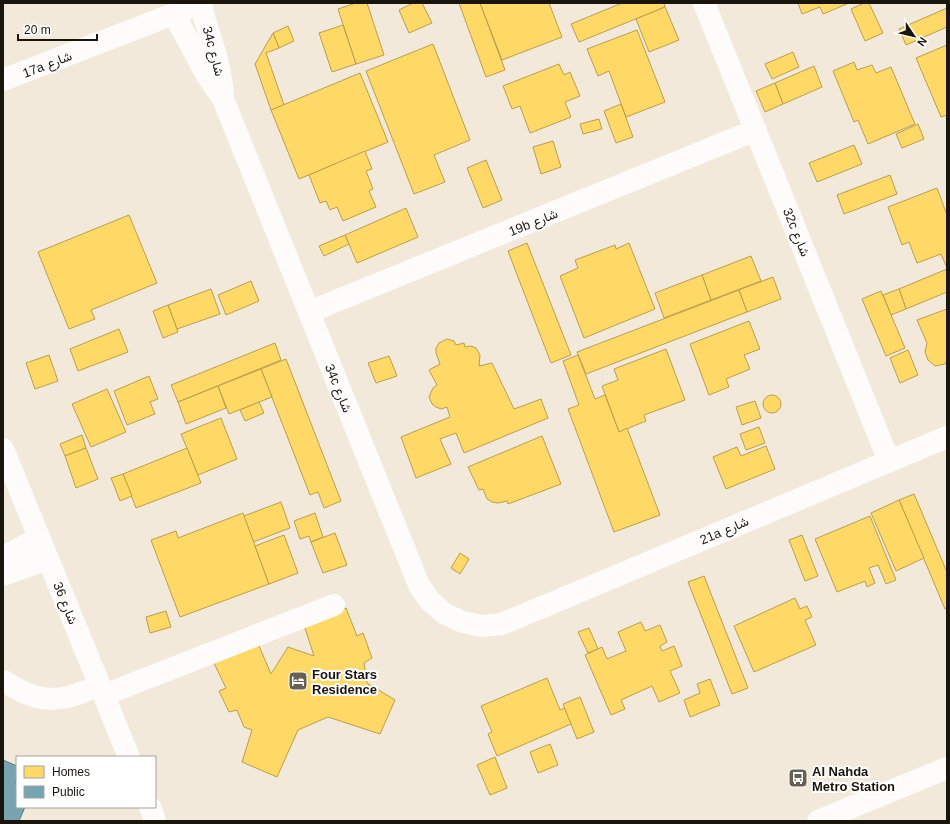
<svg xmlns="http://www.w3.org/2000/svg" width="950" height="824" viewBox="0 0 950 824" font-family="Arial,Vazirmatn,sans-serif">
  <rect width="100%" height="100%" fill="#f2e9db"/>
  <g fill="#ffd966" stroke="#ba9e4b">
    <path d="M356 3H367L384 55 356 64 338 9Z"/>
    <path d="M413 3H422L432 23 409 33 399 10Z"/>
    <path d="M459 3H480L505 70 486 77Z"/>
    <path d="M480 3H549L562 37 502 60Z"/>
    <path d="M622 3H664L665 7 579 42 571 24Z"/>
    <path d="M798 3H849L823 14 820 7 802 14Z"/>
    <path d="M864 3H869L883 33 865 41 851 9Z"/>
    <path d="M665 7 679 40 649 52 636 19Z"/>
    <path d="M947 8V27L906 45 899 29Z"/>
    <path d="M343 25 356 64 332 72 319 33Z"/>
    <path d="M288 26 294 41 279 48 273 33Z"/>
    <path d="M637 30 665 102 626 117 609 71 598 76 587 49Z"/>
    <path d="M273 33 279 48 266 53 284 105 271 110 255 64Z"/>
    <path d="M433 44 470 140 434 155 445 182 414 194 366 71Z"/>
    <path d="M947 45V115L941 117 916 58Z"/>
    <path d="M793 52 799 67 772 79 765 64Z"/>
    <path d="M854 62 857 70 872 65 876 73 891 67 915 124 868 144 858 120 854 122 833 71Z"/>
    <path d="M559 64 564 75 570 72 580 96 565 102 571 117 530 133 520 106 512 109 503 86Z"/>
    <path d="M814 66 822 87 783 104 775 83Z"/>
    <path d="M360 73 388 142 299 179 271 110Z"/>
    <path d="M775 83 783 104 765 112 756 91Z"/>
    <path d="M621 104 633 137 616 143 604 111Z"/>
    <path d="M599 119 602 129 583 134 580 124Z"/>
    <path d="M918 124 924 139 902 148 896 134Z"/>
    <path d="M553 141 561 167 541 174 533 147Z"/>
    <path d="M854 145 862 164 817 182 809 163Z"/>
    <path d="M365 151 372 169 366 171 373 189 369 191 376 207 343 221 337 207 330 210 326 201 320 203 309 175Z"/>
    <path d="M486 160 502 200 483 208 467 168Z"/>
    <path d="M890 175 897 194 844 214 837 195Z"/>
    <path d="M937 188 947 215V268L941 254 917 263 909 242 902 245 888 207Z"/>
    <path d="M406 208 418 237 357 263 345 235Z"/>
    <path d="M129 215 157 283 91 310 95 319 69 329 38 252Z"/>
    <path d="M345 235 349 244 324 256 319 246Z"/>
    <path d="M527 243 571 355 551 363 508 251Z"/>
    <path d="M629 243 655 309 584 338 560 276 578 268 575 260 615 245 616 249Z"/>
    <path d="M751 256 761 281 711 300 702 275Z"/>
    <path d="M947 269V292L906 309 899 289Z"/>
    <path d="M702 275 711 300 664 318 655 293Z"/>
    <path d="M773 277 781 299 747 312 739 290Z"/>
    <path d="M251 281 259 301 226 315 218 295Z"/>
    <path d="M211 289 220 314 177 329 168 305Z"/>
    <path d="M899 289 906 309 891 315 883 295Z"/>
    <path d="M739 290 747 312 586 374 577 352Z"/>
    <path d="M881 291 905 348 886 356 862 299Z"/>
    <path d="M168 305 178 332 163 338 153 311Z"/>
    <path d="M947 309V360L945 364 935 366 928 360 925 352 927 343 917 320Z"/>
    <path d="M749 321 760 349 744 355 750 369 726 379 729 387 709 395 690 344Z"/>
    <path d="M119 329 128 352 78 371 70 349Z"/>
    <path d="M447 339 454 341 456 345 464 343 465 347 471 346 476 348 480 355 479 366 492 363 514 409 541 399 548 418 464 453 456 433 440 439 451 464 416 478 401 437 450 417 447 407 441 409 436 407 432 404 429 397 433 388 437 385 429 370 440 364 436 353V348L439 343Z"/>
    <path d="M275 343 281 360 178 402 171 385Z"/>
    <path d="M666 349 685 400 644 415 646 421 619 432 602 386 618 380 614 369Z"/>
    <path d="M908 350 918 375 900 383 890 358Z"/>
    <path d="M49 355 58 381 35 389 26 363Z"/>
    <path d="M578 355 595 399 605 395 619 432 627 428 660 515 614 532 568 409 579 405 563 361Z"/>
    <path d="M389 356 397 376 376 383 368 363Z"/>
    <path d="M286 359 341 501 324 508 318 492 310 495 261 369Z"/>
    <path d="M261 369 272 397 229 414 218 386Z"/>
    <path d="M149 376 158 399 150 402 155 414 127 425 114 391Z"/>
    <path d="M218 386 226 408 186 424 178 402Z"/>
    <path d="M107 389 126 432 91 447 72 404Z"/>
    <circle cx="772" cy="404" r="9"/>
    <path d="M755 401 761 418 742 425 736 407Z"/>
    <path d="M259 402 264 413 245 421 240 410Z"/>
    <path d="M221 418 237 459 198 475 181 434Z"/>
    <path d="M759 427 765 443 746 450 740 434Z"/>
    <path d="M82 435 86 448 65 456 60 444Z"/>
    <path d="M542 436 561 484 508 504 507 501 498 503 492 502 487 499 483 489 479 490 468 467Z"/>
    <path d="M766 446 775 469 726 489 713 457 737 447 741 456Z"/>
    <path d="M86 448 98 479 76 488 65 456Z"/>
    <path d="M187 448 201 483 136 508 123 474Z"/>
    <path d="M123 474 132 496 120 501 111 478Z"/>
    <path d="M914 494 947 572V608L945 609 899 500Z"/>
    <path d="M899 500 924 558 896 571 871 513Z"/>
    <path d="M281 502 290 528 253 542 244 516Z"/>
    <path d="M243 513 269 584 180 617 151 540 176 531 178 538Z"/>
    <path d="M315 513 323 537 311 542 309 536 300 539 294 521Z"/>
    <path d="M870 516 896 580 886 584 878 565 869 568 875 583 867 587 865 581 837 592 815 539Z"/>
    <path d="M335 533 347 565 323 573 311 542Z"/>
    <path d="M284 535 298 573 269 584 255 546Z"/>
    <path d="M802 535 818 576 805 581 789 540Z"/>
    <path d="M460 553 469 559 460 574 451 568Z"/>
    <path d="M704 576 748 688 732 694 688 582Z"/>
    <path d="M795 598 800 609 807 606 812 617 805 620 816 645 754 672 734 626Z"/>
    <path d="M346 608 357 636 363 633 372 658 364 663 367 683 395 700 380 734 328 717 298 730 277 777 242 762 252 730 244 727 237 710 229 712 219 691 226 688 213 661 256 639 271 674 288 647 314 656 302 619 327 614Z"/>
    <path d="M166 611 171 627 150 633 146 617Z"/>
    <path d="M641 622 645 631 660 625 667 642 660 646 662 651 674 646 682 666 670 671 680 693 659 702 652 686 621 700 625 709 611 715 585 655 602 647 607 659 626 651 618 632Z"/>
    <path d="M589 628 598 649 588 653 578 632Z"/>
    <path d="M547 678 560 710 565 708 571 724 497 756 488 734 492 732 481 706Z"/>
    <path d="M710 679 720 705 690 717 684 700 700 693 697 684Z"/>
    <path d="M580 697 594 732 577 739 563 704Z"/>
    <path d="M550 744 558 765 538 773 530 752Z"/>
    <path d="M495 757 507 788 490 795 477 765Z"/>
  </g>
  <path fill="#76a5af" stroke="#5a7a7e" d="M3 760 17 766V778L15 783 17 784V807H25L19 821H3Z"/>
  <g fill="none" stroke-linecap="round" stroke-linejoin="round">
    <g stroke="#fdfcfa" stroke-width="22">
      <path d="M704 3 889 461"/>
      <path d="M200 4C209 34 221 64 223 96"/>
      <path d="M174 14 206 74 223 99 419 585 430 601 445 614 463 622 482 626 502 624 947 437"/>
      <path d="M3 80 202 3"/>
      <path d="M309 312 756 130"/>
      <path d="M3 449 129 757"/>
      <path d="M3 557 39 538"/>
      <path d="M3 575 48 559"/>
      <path d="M3 681C14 687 25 694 37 697 58 703 81 694 99 685"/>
      <path d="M104 695 334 605"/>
      <path d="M150 807 155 821"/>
    </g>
    <path stroke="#fdfcfa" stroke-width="22" d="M818 821 947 768"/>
  </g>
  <defs>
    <symbol id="hotel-square" viewBox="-11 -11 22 22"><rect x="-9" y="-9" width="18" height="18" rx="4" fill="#665f54" stroke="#fff"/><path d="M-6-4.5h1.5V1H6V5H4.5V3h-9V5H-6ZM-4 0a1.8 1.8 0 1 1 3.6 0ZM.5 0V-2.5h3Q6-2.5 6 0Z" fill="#fff"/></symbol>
    <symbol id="bus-square" viewBox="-11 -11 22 22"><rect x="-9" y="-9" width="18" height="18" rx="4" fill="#665f54" stroke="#fff"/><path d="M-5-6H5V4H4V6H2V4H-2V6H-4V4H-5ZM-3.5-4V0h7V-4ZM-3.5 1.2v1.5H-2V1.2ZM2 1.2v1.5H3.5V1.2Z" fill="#fff"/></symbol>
  </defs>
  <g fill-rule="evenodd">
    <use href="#hotel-square" x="287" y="670" width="22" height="22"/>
    <use href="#bus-square" x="787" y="767" width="22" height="22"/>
  </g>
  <g text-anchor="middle" stroke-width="4" stroke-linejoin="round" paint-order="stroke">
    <g font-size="13" fill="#1a150c" stroke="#fff">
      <text transform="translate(214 51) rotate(75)" y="5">34c شارع</text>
      <text transform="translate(47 64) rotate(-21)" y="5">17a شارع</text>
      <text transform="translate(533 222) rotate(-22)" y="5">19b شارع</text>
      <text transform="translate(797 232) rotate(68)" y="5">32c شارع</text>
      <text transform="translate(339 388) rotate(68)" y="5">34c شارع</text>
      <text transform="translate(724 530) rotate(-23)" y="5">21a شارع</text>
      <text transform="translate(66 603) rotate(68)" y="5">شارع 36</text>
    </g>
    <g font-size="13" font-weight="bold" fill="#1a150c" stroke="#fff" text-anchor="start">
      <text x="312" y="679">Four Stars<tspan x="312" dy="15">Residence</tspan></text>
      <text x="812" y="776">Al Nahda<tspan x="812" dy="15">Metro Station</tspan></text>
    </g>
  </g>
  <rect width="950" height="824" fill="none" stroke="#1a150c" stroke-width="8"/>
  <rect x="16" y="756" width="140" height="52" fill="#ffffff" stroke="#a3a19e"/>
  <rect x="24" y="766" width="20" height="12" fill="#ffd966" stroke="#a3a19e"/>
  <text x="52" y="776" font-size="12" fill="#1a150c">Homes</text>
  <rect x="24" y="786" width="20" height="12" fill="#76a5af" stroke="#a3a19e"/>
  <text x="52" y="796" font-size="12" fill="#1a150c">Public</text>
  <g transform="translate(914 36) rotate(125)" stroke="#ffffff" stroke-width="3" paint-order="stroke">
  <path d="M0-3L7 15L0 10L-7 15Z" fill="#1a150c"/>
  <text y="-6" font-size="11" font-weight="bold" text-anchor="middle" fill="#1a150c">N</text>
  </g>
  <path d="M18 34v6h79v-6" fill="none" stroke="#1a150c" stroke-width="2"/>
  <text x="24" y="34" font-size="12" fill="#1a150c" stroke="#ffffff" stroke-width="3" paint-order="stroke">20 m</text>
</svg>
